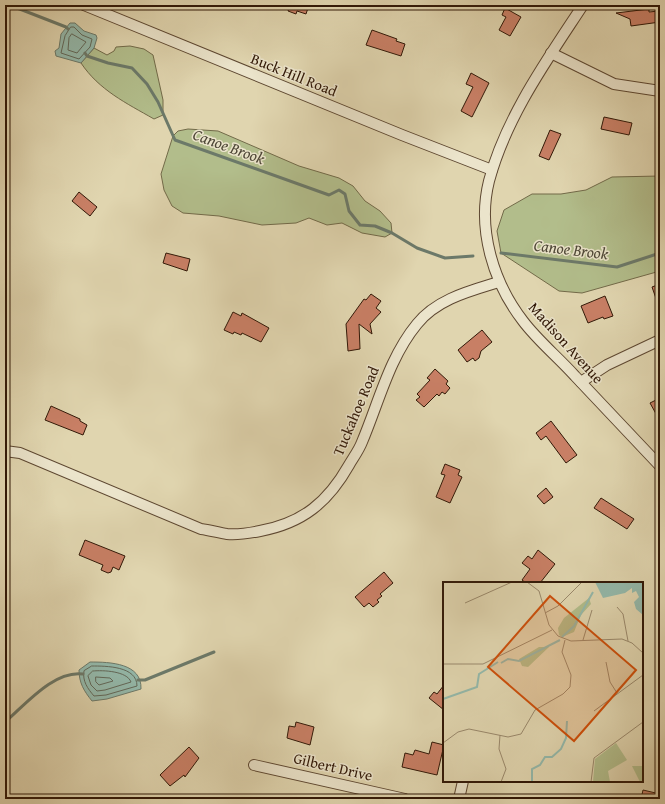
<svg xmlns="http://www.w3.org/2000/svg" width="665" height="804" viewBox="0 0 665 804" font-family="'Gentium Book Plus',serif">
  <rect width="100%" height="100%" fill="#e0d5af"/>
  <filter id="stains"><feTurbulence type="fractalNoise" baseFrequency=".005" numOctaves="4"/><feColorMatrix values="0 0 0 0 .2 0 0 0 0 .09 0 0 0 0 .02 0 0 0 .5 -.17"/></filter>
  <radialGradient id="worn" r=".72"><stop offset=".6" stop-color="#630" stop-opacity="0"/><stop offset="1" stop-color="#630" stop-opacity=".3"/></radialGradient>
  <g fill="#b2bd8b" stroke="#726a49">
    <path d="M130 46 144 49 153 55 163 100V115L154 119C126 103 99 90 81 63L94 48 107 55 114 51 116 47Z"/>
    <path d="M188 129 218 131 299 166 339 178 353 186 365 201 380 211 391 223 392 233 385 237 362 233 342 223 327 225 309 218 296 223 262 225 219 216 183 213 172 206 164 190 161 174 173 136 178 131Z"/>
    <path d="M660 176V271L582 293 559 291 501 253 497 231 504 210 532 194H561L586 190 612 177Z"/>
  </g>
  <g fill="#94b9ab" stroke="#6c7969">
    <path d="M70 23H75L84 31 96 35 97 38 94 48 81 63 56 56 55 51 59 48 61 34Z"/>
    <path d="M90 662C110 662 142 663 141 689L107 699 92 701C84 691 79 683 79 670Z"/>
  </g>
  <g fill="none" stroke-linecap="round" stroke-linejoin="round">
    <g stroke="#626859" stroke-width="1">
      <path d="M71 27H74L82 35 92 39 90 47 79 59 61 53 65 36Z"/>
      <path d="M72 34 86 42 77 53 68 50 69 38Z"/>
      <path d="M92 666C106 666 137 666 137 686L106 695 94 696C88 689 82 681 84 671Z"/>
      <path d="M93 671C103 670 127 671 131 682L105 690 97 691 91 685 88 676Z"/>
      <path d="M96 677 110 678 113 681 99 685 96 682Z"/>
    </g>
    <g stroke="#6c7969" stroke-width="3">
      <path d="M5 6H12L66 27 68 29"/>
      <path d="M85 53 87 56 108 63 132 68 147 84 158 102 175 140 329 195 339 190 345 194 349 211 360 225 375 226 392 233 417 248 445 258 473 256"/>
      <path d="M501 253 617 267 660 253"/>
      <path d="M138 680H145L214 652"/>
      <path d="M5 722C26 704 54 670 83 674"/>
    </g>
  </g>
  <g fill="#c87f65" stroke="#311807">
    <path d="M284 5H309L306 14 297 11 296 14 288 11 289 8Z"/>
    <path d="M505 8 521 17 510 36 499 30 506 17 502 15Z"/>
    <path d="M649 9V12L659 11 660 22 631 26 630 19 616 13Z"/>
    <path d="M372 30 397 39 396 41 405 44 401 56 366 45Z"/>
    <path d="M471 73 489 83 472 117 461 111 473 87 466 84Z"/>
    <path d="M604 117 632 123 629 135 601 129Z"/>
    <path d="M550 130 561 134 549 160 539 156Z"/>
    <path d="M79 192 97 207 90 216 72 201Z"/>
    <path d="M166 253 190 259 187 271 163 263Z"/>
    <path d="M660 284V307H659L652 287Z"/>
    <path d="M371 294 381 301 376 308 381 312 370 324 372 334 359 324 360 349 348 351 346 324 364 299 366 300Z"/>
    <path d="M605 296 613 316 604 319 603 317 588 323 581 306Z"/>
    <path d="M233 312 241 316 242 313 269 328 261 342 242 333 241 335 234 332 233 334 224 330Z"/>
    <path d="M482 330 492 342 481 351 479 358 475 361 473 358 467 362 458 350Z"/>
    <path d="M435 369 448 381 446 384 450 388 445 394 442 392 439 396 437 394 424 407 416 400 420 397 417 394 430 380 427 378Z"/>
    <path d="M660 398V421L650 403Z"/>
    <path d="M51 406 80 419V421L87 425 83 435 45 420Z"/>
    <path d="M551 421 577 455 566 463 546 436 541 440 536 433Z"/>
    <path d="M445 464 460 470 458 475 462 477 450 503 436 497 445 475 441 474Z"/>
    <path d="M546 488 553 497 544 504 537 496Z"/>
    <path d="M601 498 634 519 627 529 594 508Z"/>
    <path d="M85 540 125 556 119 570 113 567 111 572 108 573 101 570 103 565 79 555Z"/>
    <path d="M538 550 555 564 540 583H526L522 580 530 569 522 563 528 556 532 559Z"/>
    <path d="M384 572 393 583 380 594 382 596 377 600 379 602 373 607 369 603 364 607 355 597Z"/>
    <path d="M444 685V710L429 698 434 692 437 694Z"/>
    <path d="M296 722 314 727 310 745 287 738 289 726 295 727Z"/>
    <path d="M432 742 444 745 437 775 402 767 405 753 413 755 415 750 429 754Z"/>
    <path d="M189 747 199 758 185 777 184 775 170 786 160 775Z"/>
    <path d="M643 790 660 794V799H641Z"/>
  </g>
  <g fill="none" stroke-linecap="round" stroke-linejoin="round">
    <defs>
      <g id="minor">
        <path d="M84 5 402 135 492 170"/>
        <path d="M583 5C547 60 506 117 489 181 477 229 493 282 523 321 538 341 558 357 575 376 603 406 632 436 660 466"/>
        <path d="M551 53 614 84 660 91"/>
        <path d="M581 382 607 365 660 340"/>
        <path d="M5 451 20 453 201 529C210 530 219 533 227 534 238 535 250 533 260 531 303 523 328 502 349 465 353 458 359 450 362 442 379 402 389 358 417 324 437 299 470 291 499 282"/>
        <path d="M254 765 405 799"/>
        <path d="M459 799 463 781"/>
      </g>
    </defs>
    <use href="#minor" stroke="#5d4731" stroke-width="12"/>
    <use href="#minor" stroke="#ebe4cb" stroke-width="10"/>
  </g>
  <g text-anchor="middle" stroke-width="3" stroke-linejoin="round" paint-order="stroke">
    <g font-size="15" fill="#311807" stroke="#ebe4cb">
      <text transform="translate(294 75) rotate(22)" y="5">Buck Hill Road</text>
      <text transform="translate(566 343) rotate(48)" y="5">Madison Avenue</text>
      <text transform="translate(356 411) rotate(-67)" y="5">Tuckahoe Road</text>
      <text transform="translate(333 767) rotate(13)" y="5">Gilbert Drive</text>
    </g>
    <g font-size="16" font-style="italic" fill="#4f4838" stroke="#ebe4cb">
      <text transform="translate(229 146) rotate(20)" y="6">Canoe Brook</text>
      <text transform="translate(571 249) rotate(7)" y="6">Canoe Brook</text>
    </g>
  </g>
  <g transform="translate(443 582)">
    <rect width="200" height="200" fill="#e0d5af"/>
    <path d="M146 16 148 22 138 33 131 50 119 55 116 53 115 46 121 36ZM96 65H106L85 85 79 84 76 77ZM173 161 184 178 165 189 167 200H150L152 177ZM189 184H200V200H197Z" fill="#b2bd8b"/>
    <path d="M152 0H200V33L193 27 191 20 196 15 193 9 189 11V6L182 11 160 16Z" fill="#94b9ab"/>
    <path fill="none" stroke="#94b9ab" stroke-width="2" d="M119 55 131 44 150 10M58 81 65 77 76 79 117 58M0 117 34 105 36 92 55 80M89 200V187L97 183 102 175H109L118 167 123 156 124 139"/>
    <path fill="none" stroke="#9a896c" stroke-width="1" d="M84 0 96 9 106 43 115 54 128 59 179 57 189 61 200 71M22 21 69 0M174 25 180 32 185 59M102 31 115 24 139 0M140 58 149 28M163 80 167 100 174 111M0 82H40L109 48M151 129 200 93M57 153 56 167 63 187 58 200M0 161 15 150 26 147 65 155 78 152 92 128 120 112 127 105 128 93 119 70 122 58M148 200 151 176 200 140"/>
    <path fill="#cd4f0b" fill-opacity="0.15" stroke="#cd4f0b" stroke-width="2" d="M107 14 193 88 131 159 45 85Z"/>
    <rect width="200" height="200" fill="none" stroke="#311807" stroke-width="2"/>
  </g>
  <rect width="665" height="804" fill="none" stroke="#e0d5af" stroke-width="20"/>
  <rect x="6" y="6" width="653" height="792" fill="none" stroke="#311807" stroke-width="2"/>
  <rect x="10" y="10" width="645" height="784" fill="none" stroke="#311807"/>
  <rect width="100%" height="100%" filter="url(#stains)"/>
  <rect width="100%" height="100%" fill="url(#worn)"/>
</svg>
